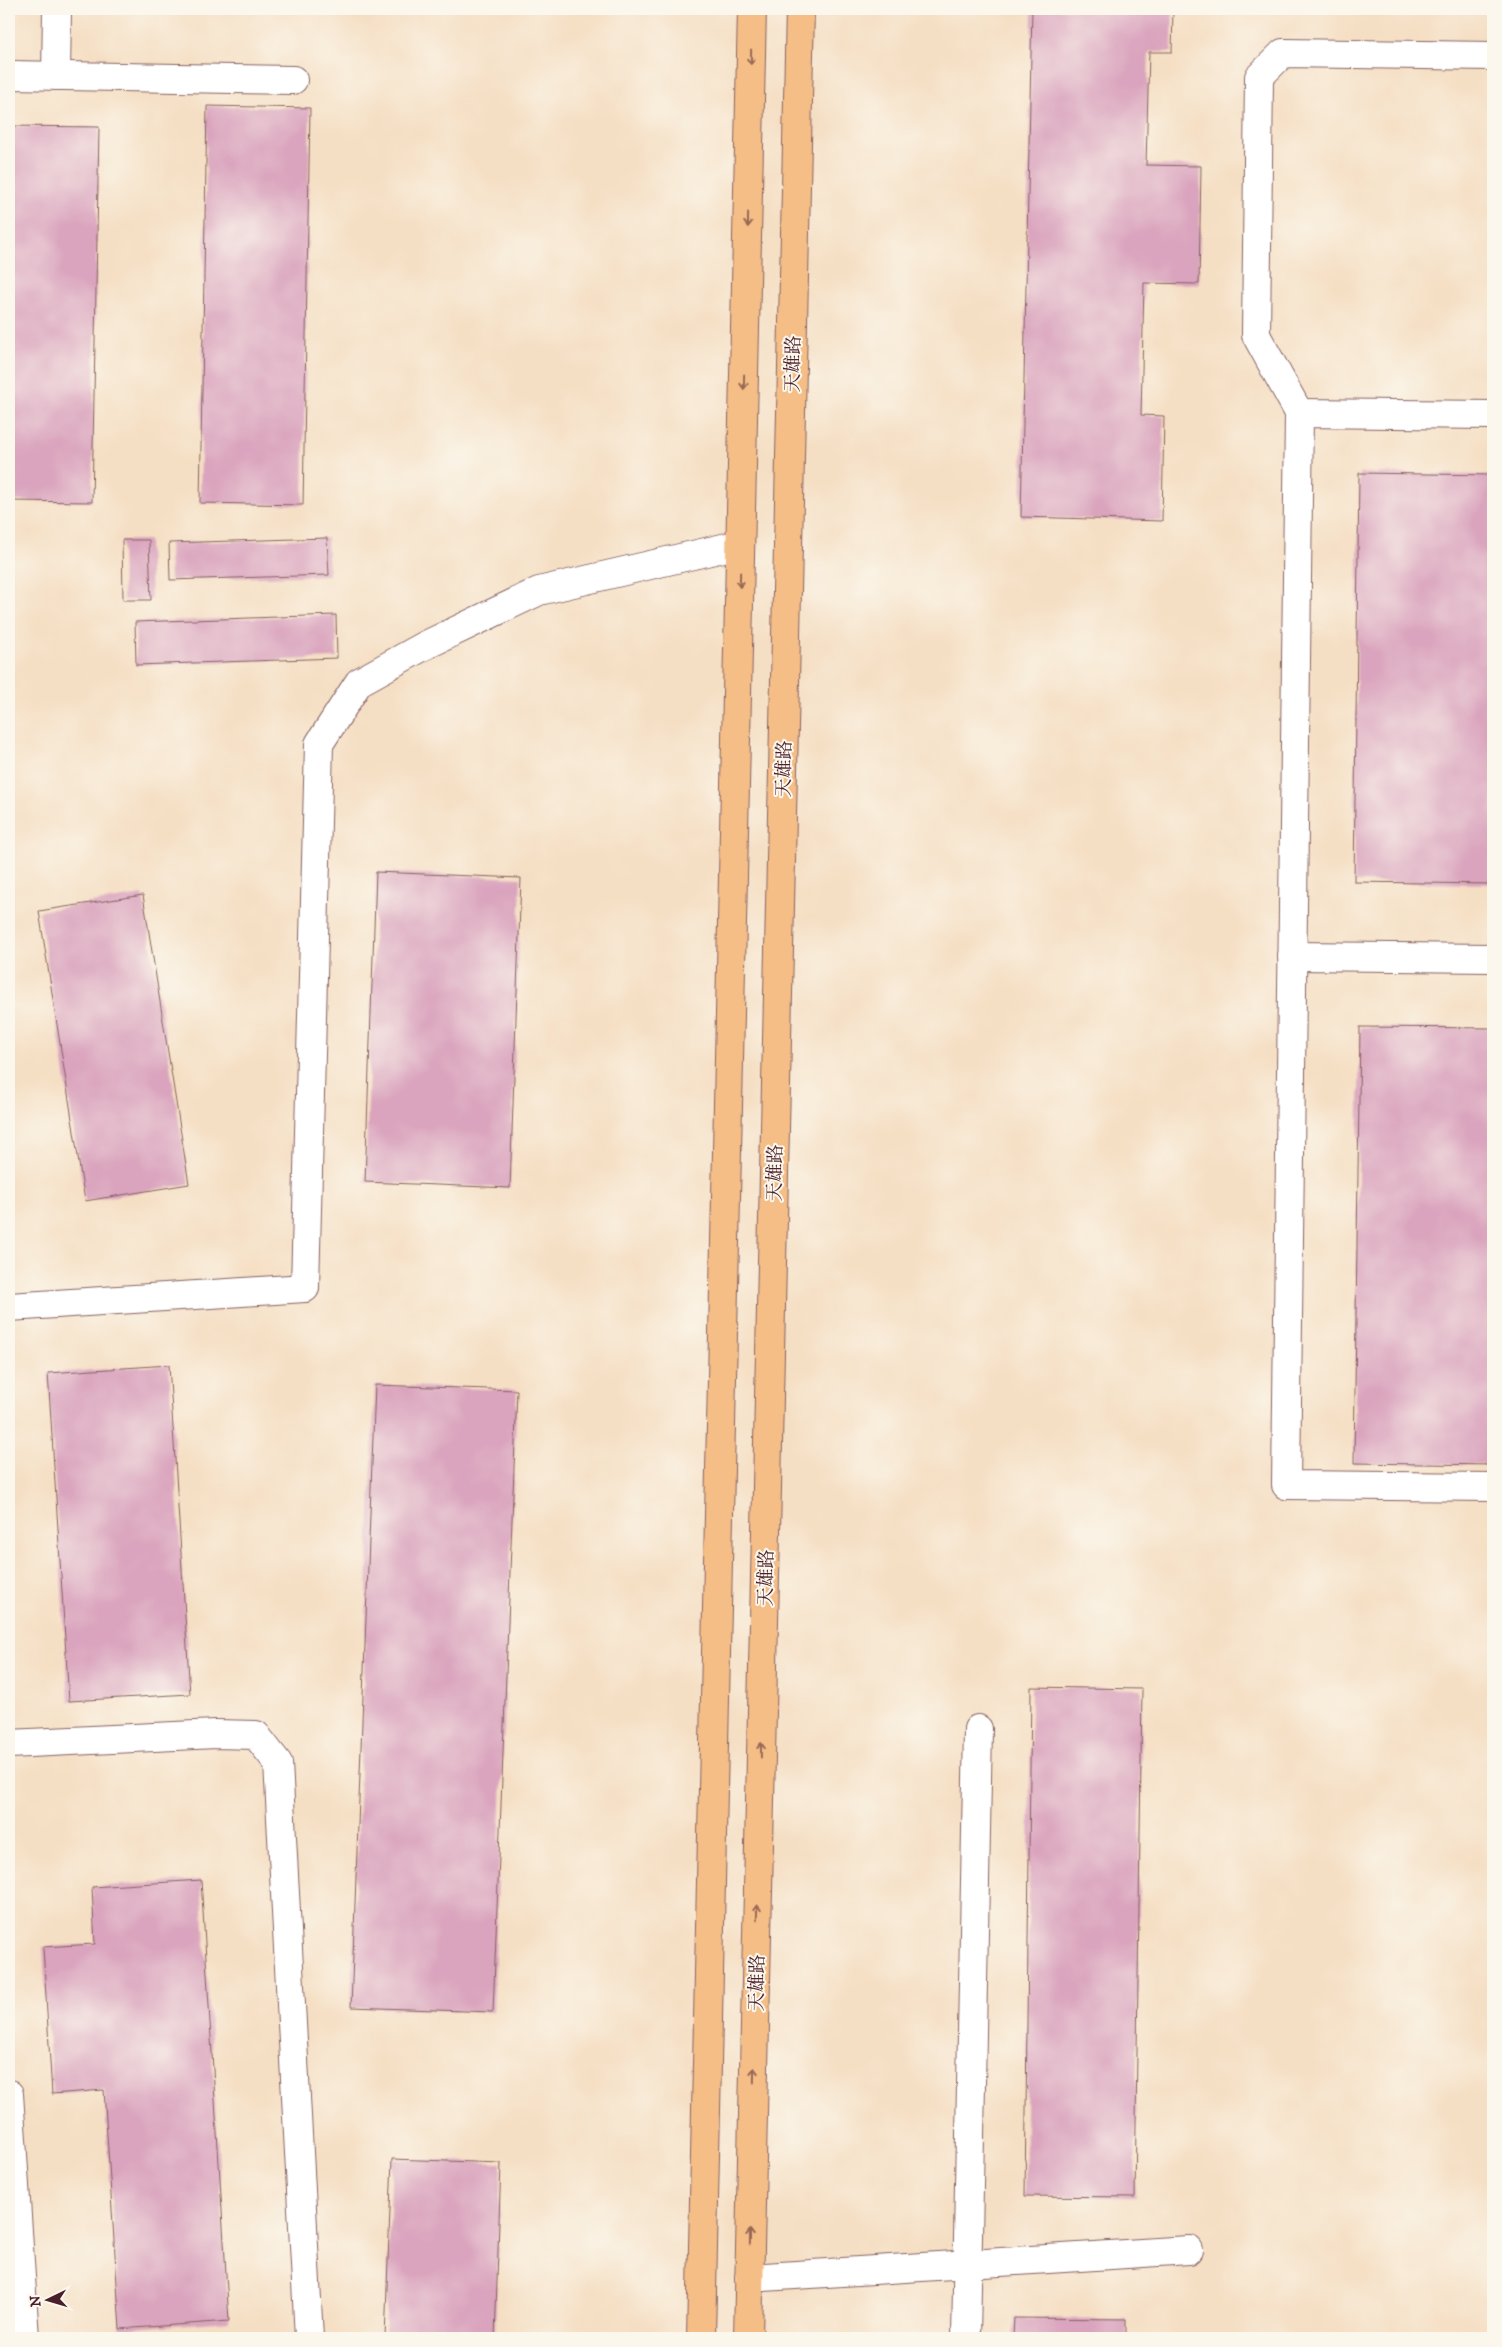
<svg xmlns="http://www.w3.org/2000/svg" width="1502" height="2347" viewBox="0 0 1502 2347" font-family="'IM FELL DW Pica','Noto Serif SC',serif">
  <rect width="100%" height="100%" fill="#fbf7ec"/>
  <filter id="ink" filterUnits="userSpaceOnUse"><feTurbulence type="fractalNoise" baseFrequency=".02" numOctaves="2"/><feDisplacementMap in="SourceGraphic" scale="10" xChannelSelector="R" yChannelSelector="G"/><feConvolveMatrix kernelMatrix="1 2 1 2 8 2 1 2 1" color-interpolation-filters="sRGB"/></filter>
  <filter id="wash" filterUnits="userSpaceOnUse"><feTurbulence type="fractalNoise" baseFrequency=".0096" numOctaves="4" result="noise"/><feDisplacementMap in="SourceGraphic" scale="20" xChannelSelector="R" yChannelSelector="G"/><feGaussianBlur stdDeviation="1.12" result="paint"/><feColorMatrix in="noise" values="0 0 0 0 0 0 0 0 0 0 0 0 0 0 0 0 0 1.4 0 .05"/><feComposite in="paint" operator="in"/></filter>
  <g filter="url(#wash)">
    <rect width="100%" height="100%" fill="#f5dfc4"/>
    <g id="blocks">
      <g fill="#daa4be">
        <path d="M1032 9H1173L1172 52H1149L1146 165 1201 166 1199 284 1144 283 1141 415 1164 416 1162 521 1021 517Z"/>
        <path d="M207 106 310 108 303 505 200 503Z"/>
        <path d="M9 126 99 127 92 502 9 501Z"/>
        <path d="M1359 473 1493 475V884L1354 882Z"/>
        <path d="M327 538 329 575 170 580 169 543Z"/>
        <path d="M122 540H149L151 600H123Z"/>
        <path d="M336 615 337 658 136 665 135 622Z"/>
        <path d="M376 872 521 878 510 1188 365 1182Z"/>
        <path d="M143 895 189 1184 85 1201 39 911Z"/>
        <path d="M1360 1027 1493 1028V1465L1354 1463Z"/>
        <path d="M169 1365 190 1694 69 1701 48 1373Z"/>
        <path d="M375 1385 517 1390 493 2012 351 2007Z"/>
        <path d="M1031 1687 1142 1689 1135 2197 1025 2196Z"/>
        <path d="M201 1880 229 2321 120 2329 104 2090 52 2094 43 1947 95 1944 92 1887Z"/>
        <path d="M392 2159 501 2163 495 2338H385Z"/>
        <path d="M1014 2318 1126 2319V2338H1013Z"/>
      </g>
    </g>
  </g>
  <g filter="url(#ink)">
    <use href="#blocks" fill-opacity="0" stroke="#866261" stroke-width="1"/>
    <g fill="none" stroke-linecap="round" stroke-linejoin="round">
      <defs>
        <g id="minor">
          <path d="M9 75 293 80"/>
          <path d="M56 76 57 9"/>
          <path d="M1299 413 1256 335 1259 77 1283 53 1493 56"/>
          <path d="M1493 415 1299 413 1286 1485 1493 1487"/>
          <path d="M1292 956 1493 958"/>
          <path d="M9 1307 305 1288 319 744 359 682 424 646 539 591 740 544"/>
          <path d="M9 1744 216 1734 256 1735 278 1763 309 2338"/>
          <path d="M9 2094 25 2338"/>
          <path d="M749 2278 1189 2250"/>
          <path d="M966 2338 978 1729"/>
        </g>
        <g id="major">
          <path d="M701 2338 752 9"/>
          <path d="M748 2338 800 9"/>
        </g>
      </defs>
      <use href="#minor" stroke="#866261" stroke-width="30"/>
      <use href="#major" stroke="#866261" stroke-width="30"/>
      <use href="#minor" stroke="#fff" stroke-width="28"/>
      <use href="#major" stroke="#f6be87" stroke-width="28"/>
    </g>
    <defs><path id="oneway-shaft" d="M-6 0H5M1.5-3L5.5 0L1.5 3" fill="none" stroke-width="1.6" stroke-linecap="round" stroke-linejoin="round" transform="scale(1.25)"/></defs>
    <g stroke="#976754">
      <use href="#oneway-shaft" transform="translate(751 57) rotate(91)"/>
      <use href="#oneway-shaft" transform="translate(748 220) rotate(91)"/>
      <use href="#oneway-shaft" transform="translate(744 382) rotate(91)"/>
      <use href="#oneway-shaft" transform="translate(740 580) rotate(91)"/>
      <use href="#oneway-shaft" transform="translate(761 1750) rotate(-89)"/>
      <use href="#oneway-shaft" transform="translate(757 1912) rotate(-89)"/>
      <use href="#oneway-shaft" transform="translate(754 2075) rotate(-89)"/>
      <use href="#oneway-shaft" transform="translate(750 2237) rotate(-89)"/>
    </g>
  </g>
  <g text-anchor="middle" stroke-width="4" stroke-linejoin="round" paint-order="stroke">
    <g font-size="19" fill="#4a1f2b" stroke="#fbf7ec">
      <text transform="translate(792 364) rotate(-89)" y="7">天雄路</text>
      <text transform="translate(783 769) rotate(-89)" y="7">天雄路</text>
      <text transform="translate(774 1173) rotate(-89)" y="7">天雄路</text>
      <text transform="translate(765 1578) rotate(-89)" y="7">天雄路</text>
      <text transform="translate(756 1983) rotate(-89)" y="7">天雄路</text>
    </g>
  </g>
  <rect width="1502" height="2347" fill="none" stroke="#fbf7ec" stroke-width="30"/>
  <g transform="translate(48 2300) rotate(265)" stroke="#fbf7ec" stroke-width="4" paint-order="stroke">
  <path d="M0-4L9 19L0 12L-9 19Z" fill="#4a1f2b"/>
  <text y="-8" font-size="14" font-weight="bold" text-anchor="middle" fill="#4a1f2b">N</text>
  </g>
</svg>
